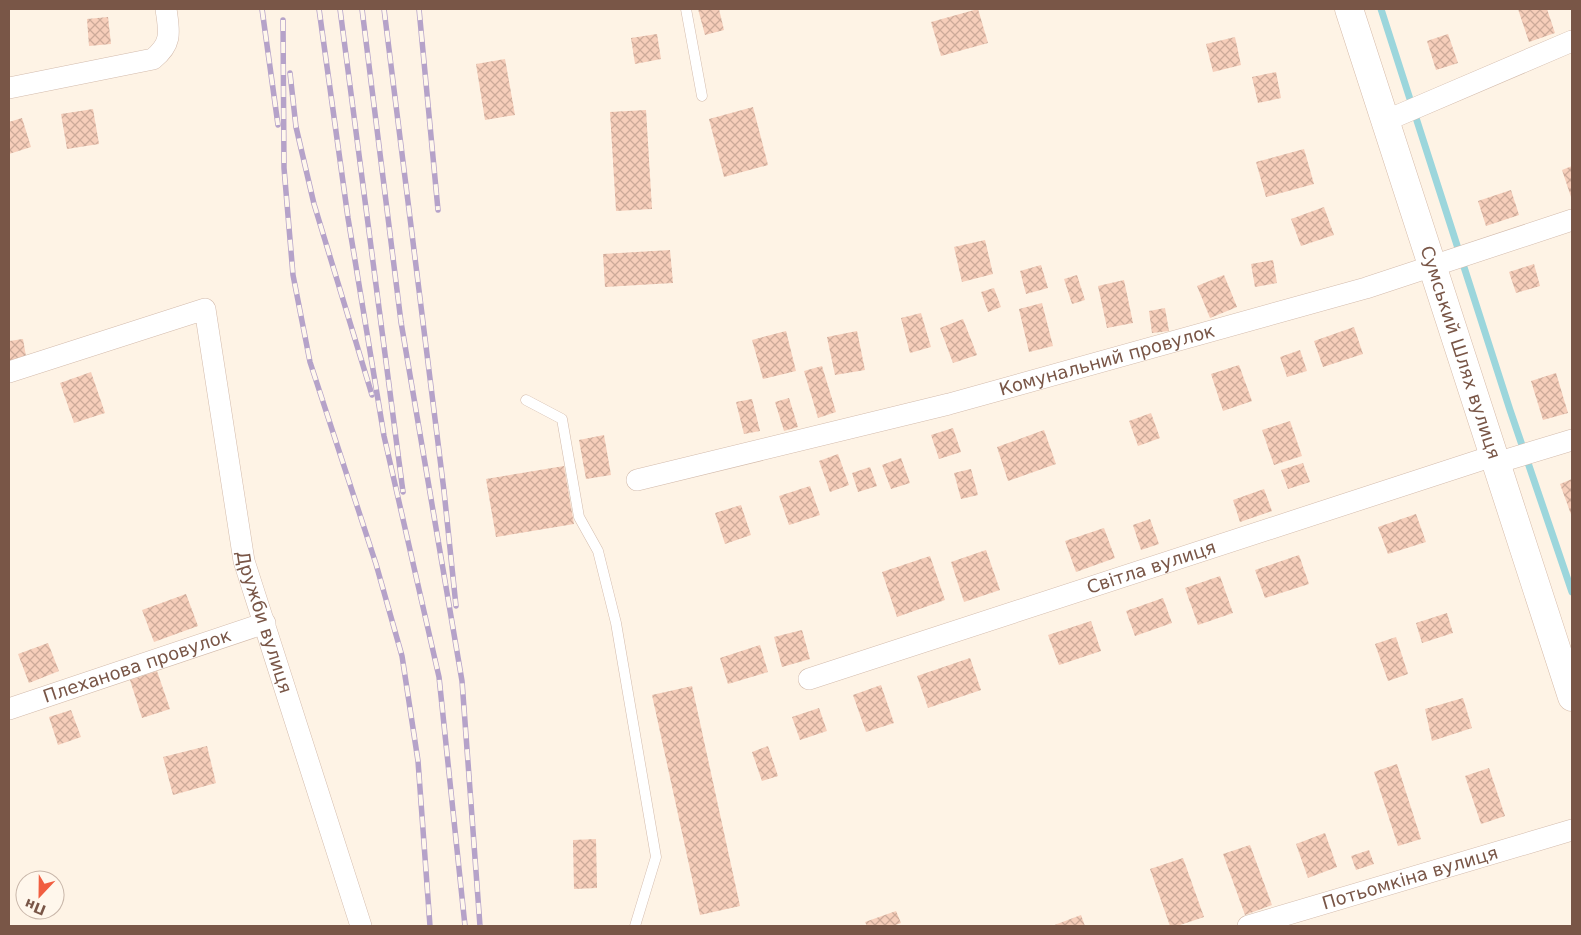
<svg xmlns="http://www.w3.org/2000/svg" width="1581" height="935" viewBox="0 0 1581 935" font-family="'DejaVu Sans',sans-serif">
  <defs>
    <pattern id="building-cross-hatch" width="8" height="8" patternUnits="userSpaceOnUse" patternTransform="scale(1.25)"><rect width="8" height="8" fill="#f6ceba"/><path d="M0 0l8 8M0 8l8-8" fill="none" stroke="#ca9"/></pattern>
  </defs>
  <rect width="100%" height="100%" fill="#fef3e5"/>
  <g fill="none" stroke-linecap="round" stroke-linejoin="round">
    <path stroke="#9cd6dc" stroke-width="7" d="M1381 9 1510 410 1572 592"/>
  </g>
  <g fill="url(#building-cross-hatch)">
    <path d="M698 9H719L724 30 705 35Z"/>
    <path d="M978 9 988 43 941 56 931 22Z"/>
    <path d="M1518 9H1547L1555 33 1529 42Z"/>
    <path d="M108 17 111 44 89 46 87 19Z"/>
    <path d="M657 34 661 59 635 64 631 38Z"/>
    <path d="M1448 34 1458 63 1436 70 1427 41Z"/>
    <path d="M1235 37 1241 65 1213 72 1206 44Z"/>
    <path d="M505 59 515 115 485 120 476 64Z"/>
    <path d="M1276 72 1281 98 1258 103 1252 77Z"/>
    <path d="M753 107 768 165 724 177 709 119Z"/>
    <path d="M93 109 99 144 67 149 61 114Z"/>
    <path d="M646 110 652 209 616 211 610 112Z"/>
    <path d="M22 118 31 147 9 154V122Z"/>
    <path d="M1304 149 1314 184 1266 197 1256 162Z"/>
    <path d="M1572 166V200L1562 170Z"/>
    <path d="M1511 190 1519 215 1486 226 1478 201Z"/>
    <path d="M1324 207 1334 235 1301 246 1291 219Z"/>
    <path d="M985 240 993 274 962 282 954 247Z"/>
    <path d="M670 250 673 283 605 287 603 254Z"/>
    <path d="M1273 260 1277 283 1255 287 1251 264Z"/>
    <path d="M1534 264 1540 286 1516 293 1509 272Z"/>
    <path d="M1041 265 1048 288 1026 294 1020 271Z"/>
    <path d="M1077 275 1085 300 1072 304 1064 279Z"/>
    <path d="M1224 275 1237 307 1210 318 1197 286Z"/>
    <path d="M1124 280 1133 323 1107 328 1098 286Z"/>
    <path d="M994 288 1001 307 988 312 981 292Z"/>
    <path d="M1042 303 1053 346 1029 352 1019 309Z"/>
    <path d="M1165 308 1169 331 1152 333 1149 311Z"/>
    <path d="M921 313 931 347 910 353 901 318Z"/>
    <path d="M963 319 977 355 953 363 940 328Z"/>
    <path d="M1354 327 1363 354 1323 367 1314 341Z"/>
    <path d="M786 331 796 371 763 379 752 340Z"/>
    <path d="M857 331 865 370 835 375 827 337Z"/>
    <path d="M23 339 27 362 9 365V341Z"/>
    <path d="M1300 350 1307 371 1287 377 1280 357Z"/>
    <path d="M1239 365 1252 401 1223 411 1211 374Z"/>
    <path d="M822 366 836 412 818 418 804 371Z"/>
    <path d="M91 372 105 413 74 423 60 383Z"/>
    <path d="M1556 373 1568 413 1543 420 1531 381Z"/>
    <path d="M789 398 798 427 784 431 775 402Z"/>
    <path d="M752 399 760 431 744 434 736 402Z"/>
    <path d="M1151 413 1160 438 1138 446 1129 421Z"/>
    <path d="M1290 421 1302 456 1274 465 1262 430Z"/>
    <path d="M953 428 961 452 939 459 931 435Z"/>
    <path d="M1044 430 1056 464 1008 481 997 447Z"/>
    <path d="M604 435 611 475 586 479 579 440Z"/>
    <path d="M838 454 849 485 830 492 819 461Z"/>
    <path d="M901 458 910 483 891 489 882 465Z"/>
    <path d="M1303 463 1310 482 1288 489 1281 470Z"/>
    <path d="M564 466 574 524 496 537 486 479Z"/>
    <path d="M870 467 877 486 858 492 852 473Z"/>
    <path d="M971 469 978 495 961 499 954 473Z"/>
    <path d="M1572 479V517L1560 484Z"/>
    <path d="M810 486 820 515 789 525 779 496Z"/>
    <path d="M1264 489 1272 511 1240 522 1233 500Z"/>
    <path d="M741 505 751 535 725 544 715 513Z"/>
    <path d="M1416 514 1426 542 1388 554 1378 527Z"/>
    <path d="M1150 519 1159 544 1141 550 1133 525Z"/>
    <path d="M1104 528 1115 558 1076 572 1065 541Z"/>
    <path d="M986 550 1000 590 964 602 951 562Z"/>
    <path d="M1299 555 1309 584 1265 598 1255 570Z"/>
    <path d="M930 556 945 600 897 617 882 572Z"/>
    <path d="M1220 576 1233 613 1198 625 1185 588Z"/>
    <path d="M186 594 198 626 154 642 142 610Z"/>
    <path d="M1163 598 1172 623 1135 636 1126 611Z"/>
    <path d="M1447 613 1453 633 1422 643 1416 623Z"/>
    <path d="M1091 621 1101 651 1059 665 1048 635Z"/>
    <path d="M802 630 810 659 782 667 774 637Z"/>
    <path d="M1396 637 1408 674 1388 681 1375 644Z"/>
    <path d="M48 643 59 671 29 683 18 654Z"/>
    <path d="M760 645 768 672 728 684 720 658Z"/>
    <path d="M970 658 981 690 928 708 917 676Z"/>
    <path d="M157 671 170 709 142 718 130 680Z"/>
    <path d="M881 685 894 723 866 732 853 695Z"/>
    <path d="M692 686 740 906 700 915 652 695Z"/>
    <path d="M1463 698 1472 728 1432 741 1425 709Z"/>
    <path d="M819 708 827 731 800 740 792 717Z"/>
    <path d="M71 710 81 737 58 745 49 717Z"/>
    <path d="M207 746 216 783 173 795 163 757Z"/>
    <path d="M768 746 778 776 762 781 752 752Z"/>
    <path d="M1397 764 1421 839 1398 846 1374 772Z"/>
    <path d="M1489 768 1505 816 1481 824 1465 776Z"/>
    <path d="M1325 833 1337 867 1308 878 1296 844Z"/>
    <path d="M596 839 597 888 574 889 573 840Z"/>
    <path d="M1250 845 1272 905 1245 915 1223 854Z"/>
    <path d="M1369 850 1374 864 1356 870 1351 856Z"/>
    <path d="M1183 858 1204 917 1177 926H1170L1150 869Z"/>
    <path d="M896 911 901 923 893 926H867L865 922Z"/>
    <path d="M1081 915 1085 926H1052Z"/>
  </g>
  <g fill="none" stroke-linecap="round" stroke-linejoin="round">
    <defs>
      <g id="lane">
        <path d="M686 9 702 96"/>
        <path d="M526 400 562 419 579 517 598 551 616 623 656 857 635 926"/>
      </g>
      <g id="street">
        <path d="M9 88 153 59C173 43 169 31 166 9"/>
        <path d="M1385 121 1572 41"/>
        <path id="s1" d="M9 372 205 309 244 561 361 926"/>
        <path d="M1496 463 1572 440"/>
        <path id="s2" d="M637 480 949 404 1366 288 1572 220"/>
        <path id="s3" d="M809 679 1493 456"/>
        <path id="s4" d="M9 709 265 623"/>
        <path id="s5" d="M1248 926 1572 830"/>
      </g>
      <g id="secondary">
        <path id="s6" d="M1349 9 1572 697"/>
      </g>
    </defs>
    <use href="#lane" stroke="#d3bbac" stroke-width="11"/>
    <use href="#street" stroke="#d3bbac" stroke-width="22"/>
    <use href="#secondary" stroke="#d6bba9" stroke-width="29"/>
    <use href="#lane" stroke="#fff" stroke-width="10"/>
    <use href="#street" stroke="#fff" stroke-width="21"/>
    <use href="#secondary" stroke="#fff" stroke-width="28"/>
    <defs>
      <g id="rail">
        <path d="M262 9 278 125"/>
        <path d="M319 9 348 218 384 436 439 677 465 926"/>
        <path d="M340 9 403 492"/>
        <path d="M362 9 401 322 462 681 480 926"/>
        <path d="M384 9 444 491 456 606"/>
        <path d="M419 9 438 210"/>
        <path d="M283 20 284 168 293 275 310 362 376 564 402 656 418 761 430 926"/>
        <path d="M290 73 296 127 314 204 372 395"/>
      </g>
    </defs>
    <use href="#rail" stroke="#b5a2c9" stroke-width="5.5"/>
    <use href="#rail" stroke="#fff7ec" stroke-width="4" stroke-dasharray="11" stroke-linecap="butt"/>
  </g>
  <g text-anchor="middle" stroke-width="4" stroke-linejoin="round" paint-order="stroke">
    <g font-size="18" fill="#795647" stroke="#fff7ec">
      <text dy="6" stroke="none"><textPath href="#s6" startOffset="361">Сумський Шлях вулиця</textPath></text>
      <text dy="6" stroke="none"><textPath href="#s2" startOffset="485">Комунальний провулок</textPath></text>
      <text dy="6" stroke="none"><textPath href="#s3" startOffset="360">Світла вулиця</textPath></text>
      <text dy="6" stroke="none"><textPath href="#s1" startOffset="525">Дружби вулиця</textPath></text>
      <text dy="6" stroke="none"><textPath href="#s4" startOffset="135">Плеханова провулок</textPath></text>
      <text dy="6" stroke="none"><textPath href="#s5" startOffset="169">Потьомкіна вулиця</textPath></text>
    </g>
  </g>
  <rect width="1581" height="935" fill="none" stroke="#795647" stroke-width="20"/>
  <g transform="translate(40 895) rotate(202)"><circle r="24" fill="#fff7ec" stroke="#c9b7aa"/>
  <path d="M0-4L9 19L0 12L-9 19Z" fill="#f15e40"/>
  <text y="-8" font-size="14" font-weight="bold" text-anchor="middle" fill="#795647">Пн</text>
  </g>
</svg>
